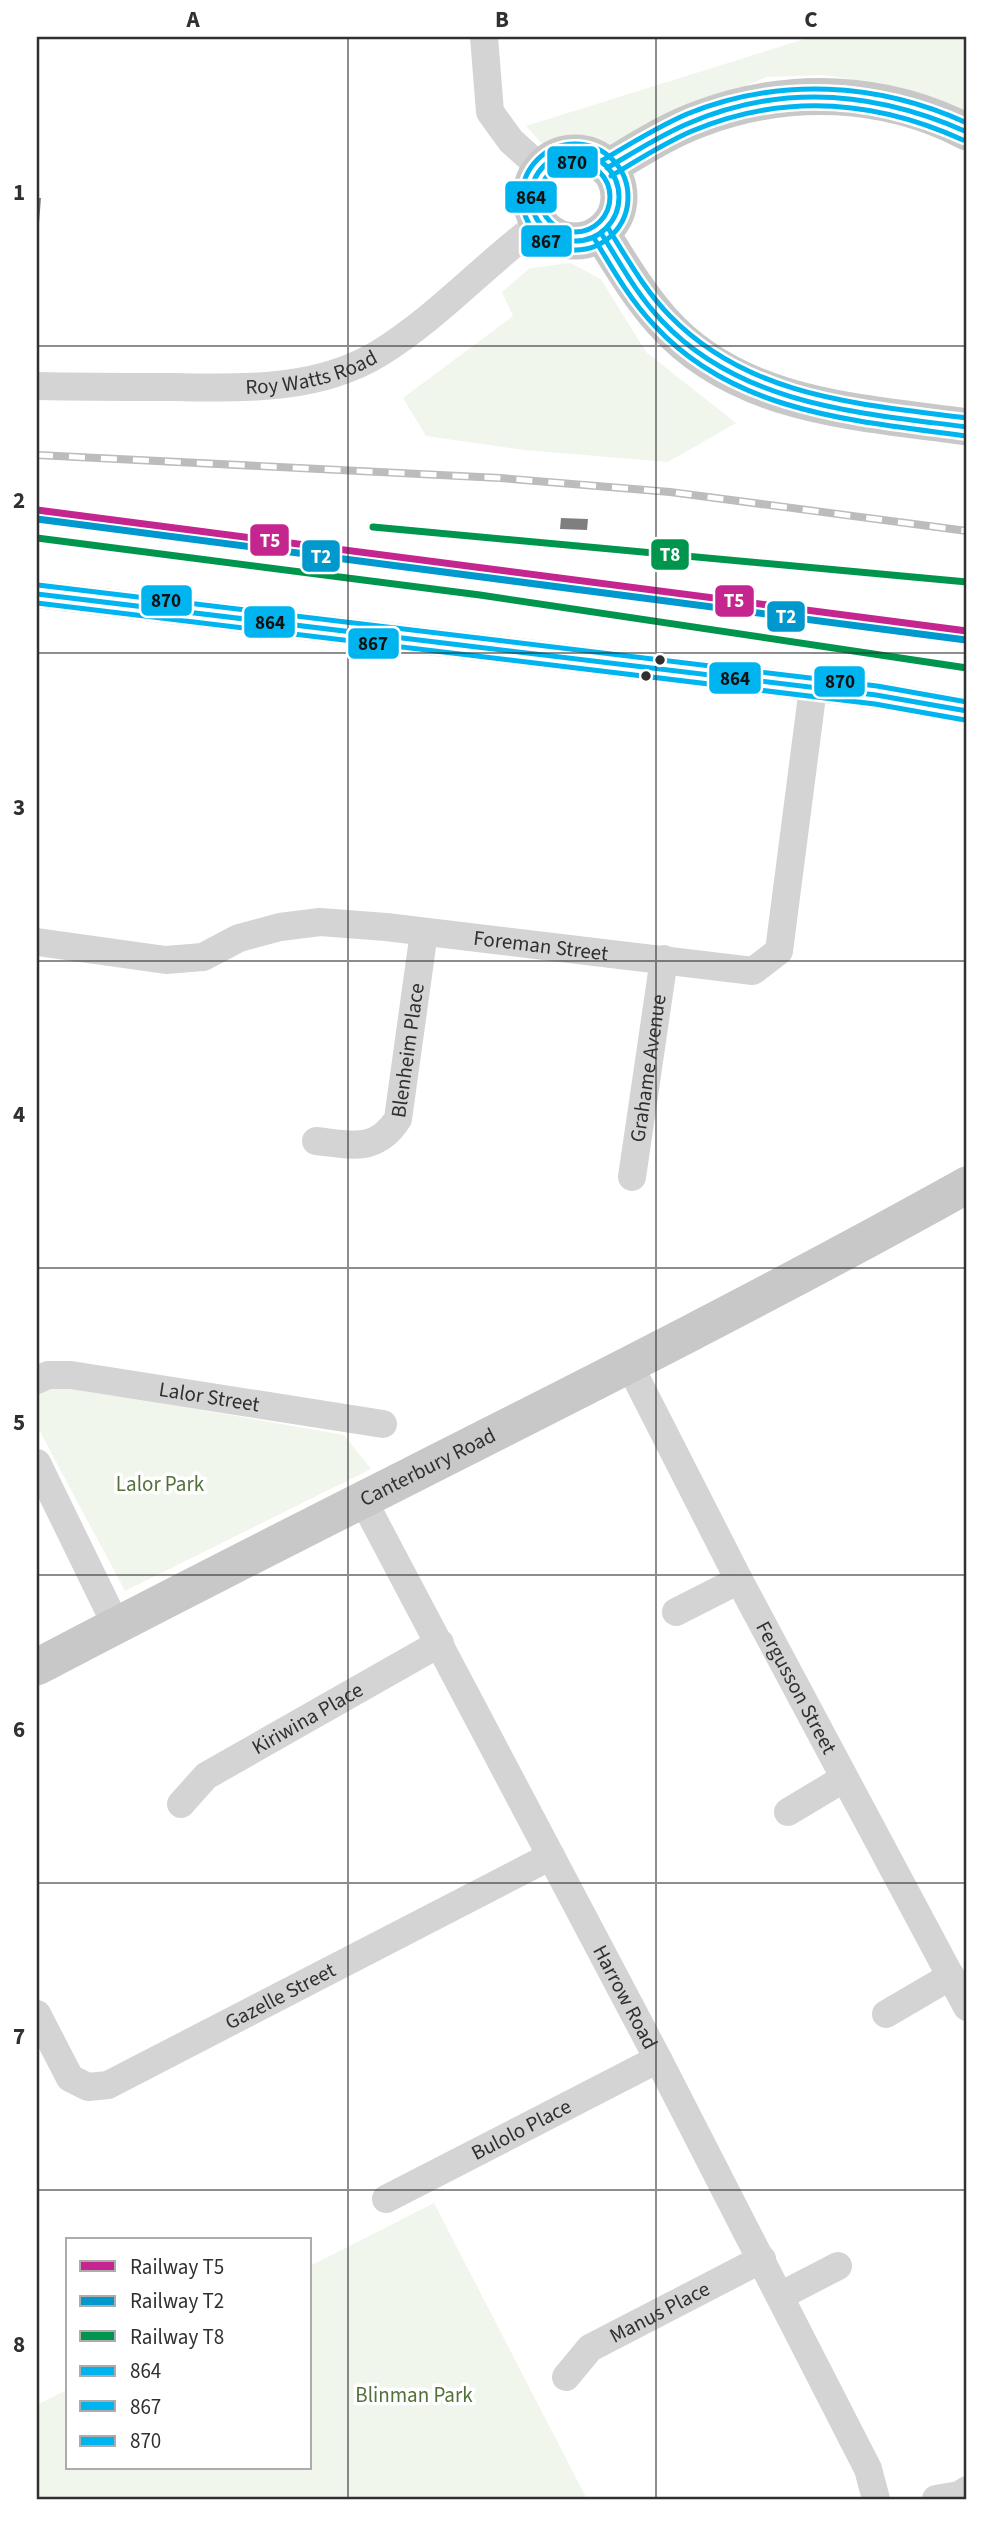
<svg xmlns="http://www.w3.org/2000/svg" width="1004" height="2536" font-family="'Source Sans 3',sans-serif">
  <style>
    .green { fill: #f1f6ec }
    .building { fill: #7f7f7f }
    .lines { fill: none; stroke-linecap: round; stroke-linejoin: round }
    .minor { stroke: #d4d4d4; stroke-width: 28 }
    .major { stroke: #c8c8c8; stroke-width: 37 }
    .rail-casing { stroke: #bcbcbc; stroke-width: 8 }
    .rail { stroke: #fff; stroke-width: 5; stroke-dasharray: 16; stroke-linecap: butt }
    .bus-1-casing { stroke: #fff; stroke-width: 10 }
    .bus-2-casing { stroke: #fff; stroke-width: 10 }
    .bus-3-casing { stroke: #fff; stroke-width: 10 }
    .bus-1 { stroke: #00b5ef; stroke-width: 5 }
    .bus-2 { stroke: #00b5ef; stroke-width: 5 }
    .bus-3 { stroke: #00b5ef; stroke-width: 5 }
    .rail-1-casing { stroke: #fff; stroke-width: 12 }
    .rail-2-casing { stroke: #fff; stroke-width: 12 }
    .rail-3-casing { stroke: #fff; stroke-width: 12 }
    .rail-1 { stroke: #c4258f; stroke-width: 7 }
    .rail-2 { stroke: #0098cd; stroke-width: 7 }
    .rail-3 { stroke: #00954c; stroke-width: 7 }
    .grid { fill: none; stroke: #303030; stroke-width: 2; stroke-opacity: 0.55 }
    .bus-dot { fill: #303030; stroke: #fff; stroke-width: 2.5 }
    .labels { text-anchor: middle; dominant-baseline: central; stroke-width: 7; stroke-linejoin: round; paint-order: stroke }
    .street-label { font-size: 21px; fill: #303030; stroke: #fff }
    .park-label { font-size: 21px; fill: #51703a; stroke: #fff }
    .line-badge { stroke: #fff; stroke-width: 2.5 }
    .badge-label { font-size: 19px; text-anchor: middle; font-weight: bold; fill: #fff }
    .pale-badge-label { font-size: 19px; text-anchor: middle; font-weight: bold; fill: #111 }
    .neatline { fill: none; stroke: #303030; stroke-width: 2.5 }
    .grid-label { font-size: 23px; text-anchor: middle; font-weight: bold; fill: #303030 }
  </style>
  <rect width="100%" height="100%" fill="#fff"/>
  <path class="green" d="M811,37H967V112L926,95L880,83L823,75L767,77L700,105L642,135L606,147L578,144L545,147L526,126Z
    M570,263L601,279L646,352L736,423L668,462L524,450L426,436L403,398L513,316L502,292L530,268Z
    M55,1387H71L344,1435L371,1469L125,1591L37,1426V1395Z
    M434,2203L587,2499H37V2405L68,2389V2468H310V2266Z"/>
  <path class="building" d="M37,198H41L39,223H37Z
    M561,518L588,519L587,530L560,529Z"/>
  <g class="lines">
    <g class="minor">
      <path d="M484,37L490,112L511,141L541,168"/>
      <path id="s1" d="M37,386C83,387 129,387 175,387C244,388 316,391 378,354C437,318 484,265 539,224"/>
      <path d="M37,594L876,695L967,711"/>
      <path id="s2" d="M37,942L166,960L203,957L239,938L280,927L320,922L386,927L753,971L779,951L813,688"/>
      <path id="s3" d="M316,1141C351,1145 376,1153 398,1119L424,932"/>
      <path id="s4" d="M632,1177L664,959"/>
      <path id="s5" d="M630,1366L739,1580L967,2007"/>
      <path id="s6" d="M37,1380L48,1375H71L383,1424"/>
      <path d="M37,1463L116,1625"/>
      <path id="s7" d="M363,1500L658,2059L868,2469L876,2499"/>
      <path d="M676,1612L739,1580"/>
      <path id="s8" d="M181,1804L206,1776L440,1643"/>
      <path d="M788,1812L843,1779"/>
      <path id="s9" d="M37,2014L70,2078L88,2087L108,2085L551,1856"/>
      <path d="M886,2014L951,1976"/>
      <path id="s10" d="M386,2199L658,2059"/>
      <path d="M780,2296L838,2266"/>
      <path id="s11" d="M566,2377L590,2348L762,2259"/>
      <path d="M936,2499L959,2495L967,2490"/>
    </g>
    <g class="major">
      <circle cx="575" cy="197" r="44"/>
      <path d="M607,168C638,150 668,130 702,118C789,86 884,89 967,132"/>
      <path d="M601,233C620,263 638,294 662,321C739,408 860,412 967,427"/>
      <path id="s12" d="M37,1667C346,1504 662,1355 967,1185"/>
    </g>
    <g class="rail-casing">
      <path id="rail" d="M37,455L500,478L670,492L967,531"/>
    </g>
    <use href="#rail" class="rail"/>
    <g class="bus-1-casing">
      <path id="bus-1" d="M531 197a44 44 0 1 1 88 0a44 44 0 1 1-88 0Z
        M607,168C633,153 659,136 687,124C781,83 875,91 967,132
        M601,233C620,263 637,295 662,321C741,405 859,413 967,427
        M37,594L876,695L967,711"/>
    </g>
    <g class="bus-2-casing">
      <path id="bus-2" d="M522 197a53 53 0 1 1 106 0a53 53 0 1 1-106 0Z
        M611,176C638,160 664,143 692,131C783,93 875,100 963,140
        M594,238C612,268 630,300 655,326C735,413 856,421 966,436
        M37,603L875,704L965,720"/>
    </g>
    <g class="bus-3-casing">
      <path id="bus-3" d="M603,160C630,144 657,127 687,114C779,77 877,82 967,123
        M540 197a35 35 0 1 1 70 0a35 35 0 1 1-70 0Z
        M608,228C627,258 645,291 670,316C750,398 860,404 967,418
        M38,585L877,686L967,702"/>
    </g>
    <use href="#bus-1" class="bus-1"/>
    <use href="#bus-2" class="bus-2"/>
    <use href="#bus-3" class="bus-3"/>
    <g class="rail-1-casing">
      <path id="rail-1" d="M37,510L967,631"/>
    </g>
    <g class="rail-2-casing">
      <path id="rail-2" d="M37,519L966,640"/>
    </g>
    <g class="rail-3-casing">
      <path id="rail-3" d="M373,527L967,582
        M37,538L480,595L967,668"/>
    </g>
    <use href="#rail-1" class="rail-1"/>
    <use href="#rail-2" class="rail-2"/>
    <use href="#rail-3" class="rail-3"/>
  </g>
  <path class="grid" d="M348,37V2499M656,37V2499M37,346H967M37,653H967M37,961H967M37,1268H967M37,1575H967M37,1883H967M37,2190H967"/>
  <g class="bus-dot">
    <circle cx="660" cy="660" r="6"/>
    <circle cx="646" cy="676" r="6"/>
  </g>
  <g class="labels">
    <g class="street-label">
      <text stroke="none"><textPath href="#s1" startOffset="276">Roy Watts Road</textPath></text>
      <text stroke="none"><textPath href="#s2" startOffset="513">Foreman Street</textPath></text>
      <text stroke="none"><textPath href="#s3" startOffset="161">Blenheim Place</textPath></text>
      <text stroke="none"><textPath href="#s4" startOffset="110">Grahame Avenue</textPath></text>
      <text stroke="none"><textPath href="#s6" startOffset="175">Lalor Street</textPath></text>
      <text stroke="none"><textPath href="#s12" startOffset="439">Canterbury Road</textPath></text>
      <text stroke="none"><textPath href="#s5" startOffset="362">Fergusson Street</textPath></text>
      <text stroke="none"><textPath href="#s8" startOffset="154">Kiriwina Place</textPath></text>
      <text stroke="none"><textPath href="#s9" startOffset="306">Gazelle Street</textPath></text>
      <text stroke="none"><textPath href="#s7" startOffset="562">Harrow Road</textPath></text>
      <text stroke="none"><textPath href="#s10" startOffset="152">Bulolo Place</textPath></text>
      <text stroke="none"><textPath href="#s11" startOffset="116">Manus Place</textPath></text>
    </g>
    <g class="park-label">
      <text x="160" y="1484">Lalor Park</text>
      <text x="414" y="2395">Blinman Park</text>
    </g>
  </g>
  <g class="line-badge">
    <rect x="546" y="145" width="53" height="34" rx="7" fill="#00b5ef"/>
    <rect x="504" y="180" width="54" height="34" rx="7" fill="#00b5ef"/>
    <rect x="520" y="224" width="53" height="34" rx="7" fill="#00b5ef"/>
    <rect x="249" y="523" width="41" height="34" rx="7" fill="#c4258f"/>
    <rect x="650" y="538" width="40" height="33" rx="7" fill="#00954c"/>
    <rect x="301" y="539" width="40" height="34" rx="7" fill="#0098cd"/>
    <rect x="140" y="584" width="53" height="33" rx="7" fill="#00b5ef"/>
    <rect x="714" y="584" width="41" height="34" rx="7" fill="#c4258f"/>
    <rect x="766" y="600" width="40" height="33" rx="7" fill="#0098cd"/>
    <rect x="243" y="605" width="53" height="34" rx="7" fill="#00b5ef"/>
    <rect x="347" y="627" width="53" height="33" rx="7" fill="#00b5ef"/>
    <rect x="708" y="661" width="54" height="34" rx="7" fill="#00b5ef"/>
    <rect x="813" y="665" width="53" height="33" rx="7" fill="#00b5ef"/>
  </g>
  <g class="badge-label">
    <text x="270" y="547">T5</text>
    <text x="670" y="561">T8</text>
    <text x="321" y="563">T2</text>
    <text x="734" y="607">T5</text>
    <text x="786" y="623">T2</text>
  </g>
  <g class="pale-badge-label">
    <text x="572" y="169">870</text>
    <text x="531" y="204">864</text>
    <text x="546" y="248">867</text>
    <text x="166" y="607">870</text>
    <text x="270" y="629">864</text>
    <text x="373" y="650">867</text>
    <text x="735" y="685">864</text>
    <text x="840" y="688">870</text>
  </g>
  <rect width="1004" height="2536" fill="none" stroke="#ffffff" stroke-width="77"/>
  <rect x="66" y="2238" width="245" height="231" fill="#ffffff" stroke="#acacac" stroke-width="2"/>
  <rect x="80" y="2261" width="35" height="10" fill="#c4258f" stroke="#acacac" stroke-width="2"/>
  <text x="130" y="2274" font-size="21" fill="#303030">Railway T5</text>
  <rect x="80" y="2296" width="35" height="10" fill="#0098cd" stroke="#acacac" stroke-width="2"/>
  <text x="130" y="2308" font-size="21" fill="#303030">Railway T2</text>
  <rect x="80" y="2331" width="35" height="10" fill="#00954c" stroke="#acacac" stroke-width="2"/>
  <text x="130" y="2344" font-size="21" fill="#303030">Railway T8</text>
  <rect x="80" y="2366" width="35" height="10" fill="#00b5ef" stroke="#acacac" stroke-width="2"/>
  <text x="130" y="2378" font-size="21" fill="#303030">864</text>
  <rect x="80" y="2401" width="35" height="10" fill="#00b5ef" stroke="#acacac" stroke-width="2"/>
  <text x="130" y="2414" font-size="21" fill="#303030">867</text>
  <rect x="80" y="2436" width="35" height="10" fill="#00b5ef" stroke="#acacac" stroke-width="2"/>
  <text x="130" y="2448" font-size="21" fill="#303030">870</text>
  <rect x="38" y="38" width="927" height="2460" class="neatline"/>
  <g class="grid-label">
    <text x="193" y="27">A</text>
    <text x="502" y="27">B</text>
    <text x="811" y="27">C</text>
    <text x="19" y="200">1</text>
    <text x="19" y="508">2</text>
    <text x="19" y="815">3</text>
    <text x="19" y="1122">4</text>
    <text x="19" y="1430">5</text>
    <text x="19" y="1737">6</text>
    <text x="19" y="2044">7</text>
    <text x="19" y="2352">8</text>
  </g>
</svg>
